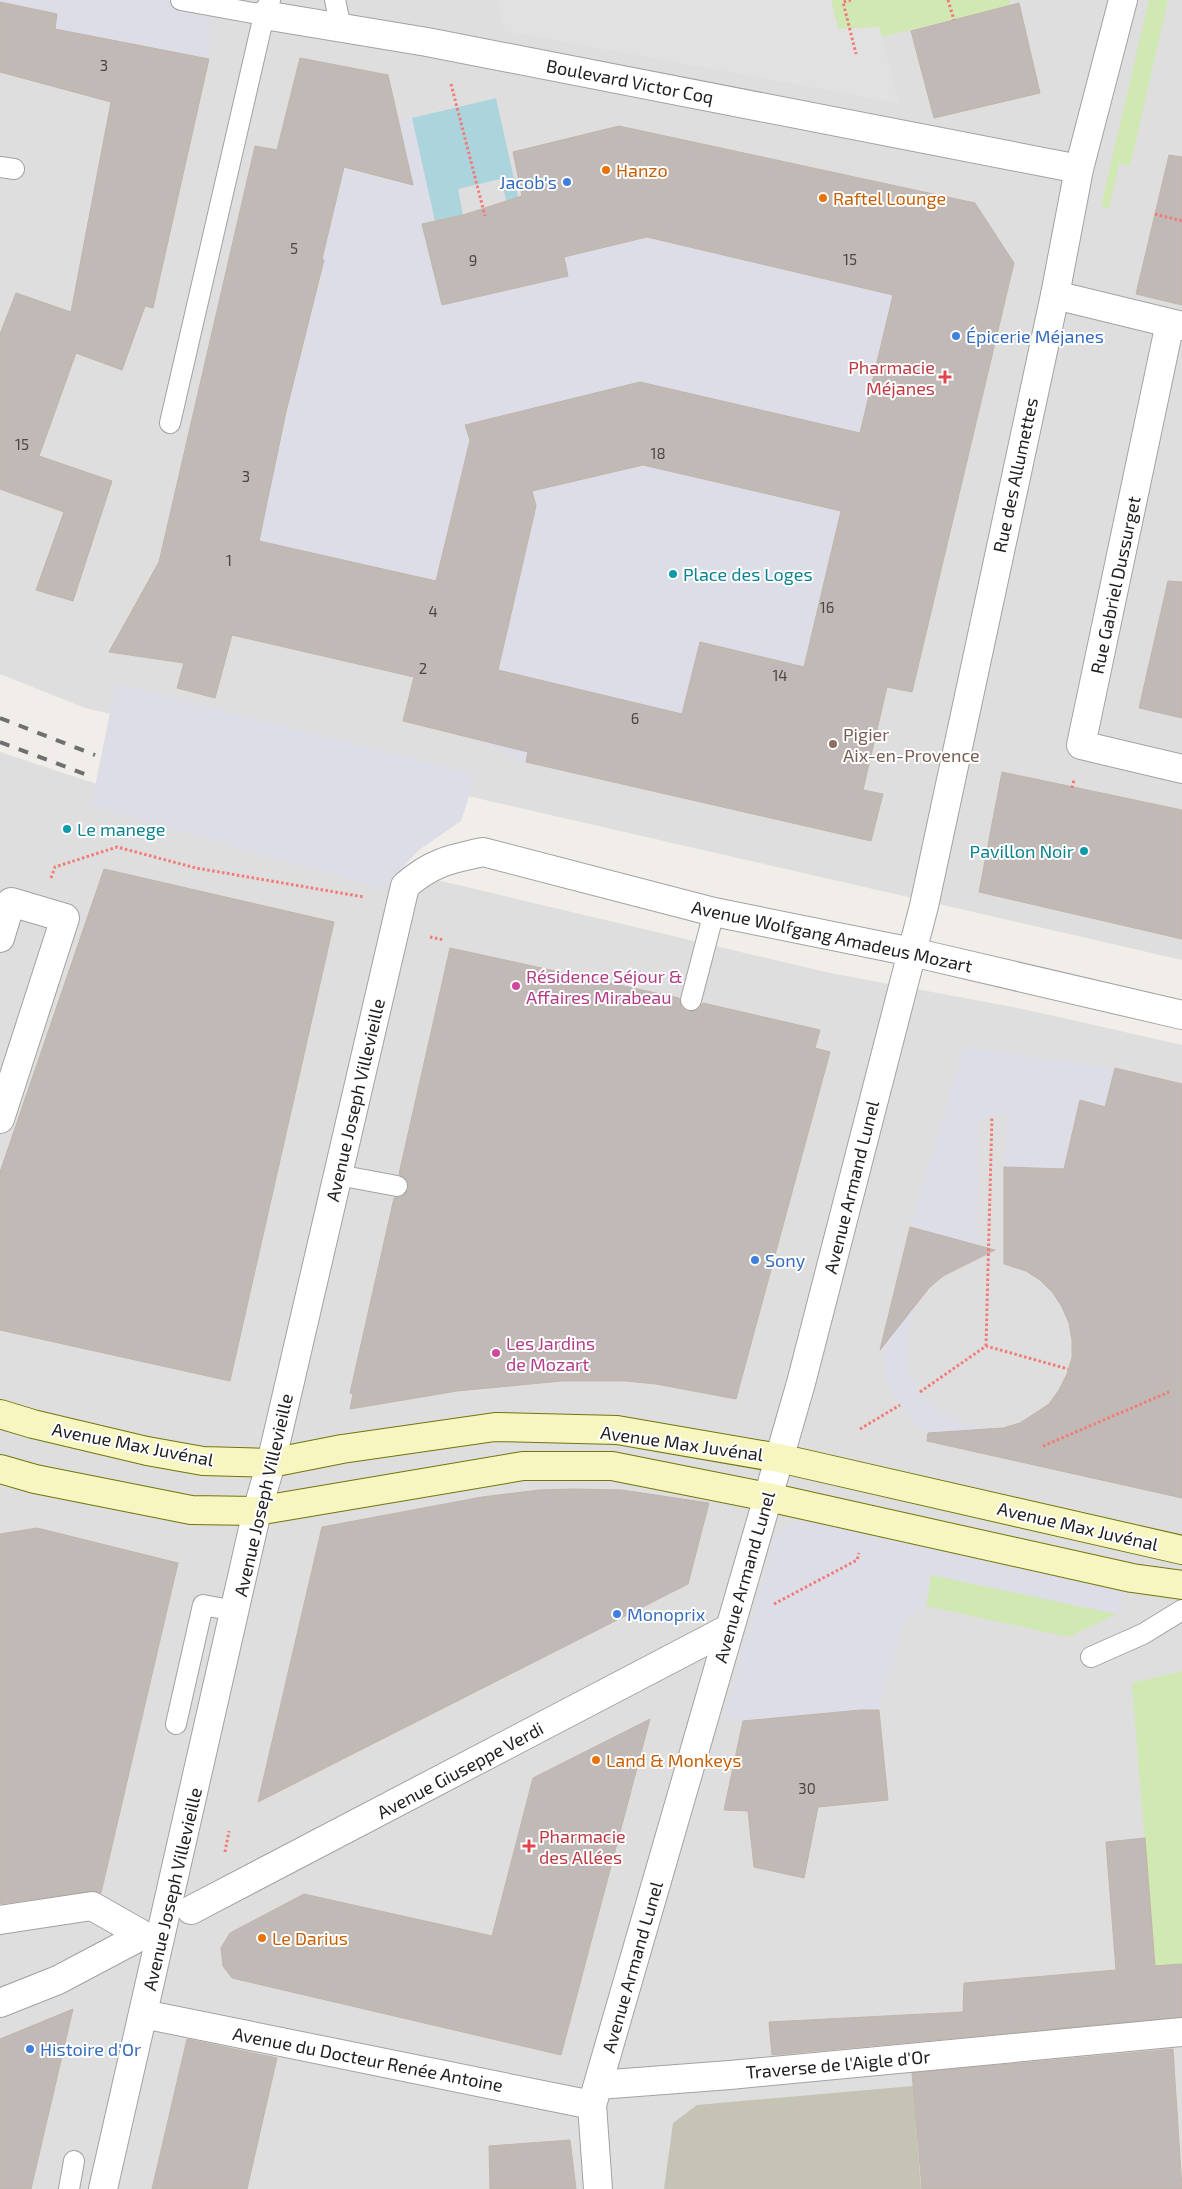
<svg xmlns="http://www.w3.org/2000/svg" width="1182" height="2189" font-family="'Exo 2',sans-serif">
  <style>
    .residential { fill: #dfdede }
    .construction { fill: #c5c4b4 }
    .grass { fill: #d0e8b1 }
    .parking { fill: #e1e1e1 }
    .plaza { fill: #dcdde7; fill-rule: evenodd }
    .water { fill: #abd4dc }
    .building { fill: #c1b9b5; stroke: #c2b4ab; fill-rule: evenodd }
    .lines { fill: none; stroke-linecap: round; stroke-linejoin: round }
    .service-casing { stroke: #a2a2a2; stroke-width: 22 }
    .pedestrian-casing { stroke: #a2a2a2; stroke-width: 30 }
    .minor-casing { stroke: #a2a2a2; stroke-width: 30 }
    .secondary-casing { stroke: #72750b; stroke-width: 30 }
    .path { stroke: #f37a77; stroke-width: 3; stroke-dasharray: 2.5 2.5; stroke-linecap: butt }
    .service { stroke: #fff; stroke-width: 20 }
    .pedestrian { stroke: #fff; stroke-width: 28 }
    .minor { stroke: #fff; stroke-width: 28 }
    .secondary { stroke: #f7f6c0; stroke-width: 28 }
    .rail { stroke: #6f6f6f; stroke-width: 4; stroke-dasharray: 10 10; stroke-linecap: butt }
    .food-dot { fill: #e8710a; stroke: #fff; stroke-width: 2 }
    .shop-dot { fill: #3f7fe0; stroke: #fff; stroke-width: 2 }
    .health-dot { fill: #e0444e; stroke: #fff; stroke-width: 2 }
    .culture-dot { fill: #0f9aa8; stroke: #fff; stroke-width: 2 }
    .education-dot { fill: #8d6e63; stroke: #fff; stroke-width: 2 }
    .hotel-dot { fill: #d1479c; stroke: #fff; stroke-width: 2 }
    .labels { text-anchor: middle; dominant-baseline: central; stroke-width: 4; stroke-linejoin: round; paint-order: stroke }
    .number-label { font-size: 15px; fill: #494746 }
    .street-label { font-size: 18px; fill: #212121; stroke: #fff }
    .food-label { font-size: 18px; fill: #c56008; stroke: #fff; text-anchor: start }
    .shop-label { font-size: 18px; fill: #366cbe; stroke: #fff; text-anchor: start }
    .health-label { font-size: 18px; fill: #be3a42; stroke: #fff; text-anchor: end }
    .culture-label { font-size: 18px; fill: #0d838f; stroke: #fff; text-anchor: start }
    .education-label { font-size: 18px; fill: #785e54; stroke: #fff; text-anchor: start }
    .hotel-label { font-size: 18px; fill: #b23c85; stroke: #fff; text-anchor: start }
  </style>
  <rect width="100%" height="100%" fill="#f1ede8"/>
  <path class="residential" d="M0,0H1182V960L85,708L0,674Z
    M0,752L263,839L830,973L1023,1009L1182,1045V2189H0Z"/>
  <path class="construction" d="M913,2086L921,2189H664L673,2123L697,2105Z"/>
  <path class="grass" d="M831,0H1009L1010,5L882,37L879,27L838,29Z
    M1149,0H1168L1130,166L1119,163L1109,209L1101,206Z
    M931,1575L1117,1614L1069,1637L926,1606Z
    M1182,1671V1964L1155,1966L1132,1683Z"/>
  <path class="parking" d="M503,0H831L838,29L879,27L898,103L505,31L497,1Z"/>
  <path class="plaza" d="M0,0H212L209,59L55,29L57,14L0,2Z
    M412,118L435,221L423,225L442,305L568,276L564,257L647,237L893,294L804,667L700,642L682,714L543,681L526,762L482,741L536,506L532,491L643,465L785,498L787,486L465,425L470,440L431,604L418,577L281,546L253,554L344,167L398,121Z
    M116,683L228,713L476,775L461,821L419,850L383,889L91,806Z
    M964,1047L1115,1068L1109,1094L1182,1447V1498L948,1445L916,1425L894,1396L886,1378L882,1343L910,1227ZM1007,1113L1004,1167V1264L1026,1271L1040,1280L1053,1293L1062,1307L1069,1323L1072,1340V1358L1067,1374L1059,1390L1049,1404L1020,1423L1003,1428L986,1429L953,1420L925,1399L915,1385L909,1369L907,1351V1334L911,1317L919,1301L929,1288L943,1276L958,1268L978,1263L977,1120Z
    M806,1518L1124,1588L1121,1605L1117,1614L931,1575L926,1606L906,1617L879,1709L743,1722L724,1717L773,1545L776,1537L790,1523Z"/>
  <path class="water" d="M496,98L519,201L507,204L501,179L458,189L463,215L435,221L412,118Z"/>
  <path class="building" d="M0,2L57,14L55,29L209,59L153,308L145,306L122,370L76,353L39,456L112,481L73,601L36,590L64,512L0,489V334L16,293L71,312L111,102L0,72Z
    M1019,3L1040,93L934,118L911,31Z
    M300,58L388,75L413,185L344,167L322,259L324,260L286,412L259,541L436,581L470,440L465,425L640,382L860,433L893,295L647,237L564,257L568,276L442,305L422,224L463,215L522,196L513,152L619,126L975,203L1014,263L912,692L887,687L863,790L883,794L871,841L526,762L528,752L403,721L414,677L232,635L215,698L177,688L184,663L109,652L159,562L255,146L277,150ZM643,465L841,511L804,667L700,642L682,714L498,670L536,506L532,491Z
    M1169,155L1182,157V305L1136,294Z
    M1168,581L1182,582V718L1139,708Z
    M1002,772L1182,810V939L979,892Z
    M104,869L334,922L230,1381L0,1330V1172Z
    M450,948L679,998L682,1008L688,1012L699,1009L703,1003L820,1030L815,1048L830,1052L736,1399L656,1384L626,1381H562L457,1391L350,1409L353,1394L350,1393L394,1198L401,1197L409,1189L408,1182L399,1174Z
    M1115,1068L1182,1084V1498L927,1441L928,1433L1003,1428L1020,1423L1049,1404L1059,1390L1067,1374L1072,1358V1340L1069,1323L1062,1307L1053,1293L1040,1280L1026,1271L1004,1264V1167L1064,1169L1080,1100L1105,1107Z
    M910,1227L995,1250L943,1276L929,1288L880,1350Z
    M574,1489L622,1490L709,1503L688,1584L258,1802L322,1527L482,1497L539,1490Z
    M37,1528L178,1563L101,1893L90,1891L0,1904V1534Z
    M861,1710H879L888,1800L818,1807L804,1878L754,1867L748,1811L724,1810L743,1721Z
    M650,1719L561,2055L232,1978L223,1966L221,1948L230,1933L304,1894L492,1936L533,1778Z
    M1145,1838L1155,1966L1182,1964V2017L772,2055L769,2022L963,2012L964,1983L1116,1970L1106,1842Z
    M73,2009L31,2189H0V2039Z
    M187,2039L277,2058L247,2189H152Z
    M1173,2049L1182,2189H922L912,2073Z
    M570,2140L576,2189H490L489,2146Z"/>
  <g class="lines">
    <g class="service-casing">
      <path id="service" d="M181,0L264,15
        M335,0L341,28
        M0,167L14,169
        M170,423L264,15L270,0
        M691,1000L714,912
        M338,1175L397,1186
        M1091,1657L1143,1634L1182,1610
        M176,1724L203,1605L235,1611
        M69,2189L74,2161"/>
    </g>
    <g class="pedestrian-casing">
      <path id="pedestrian" d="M1055,295L1182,326
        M1170,323L1081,745L1182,769
        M912,952L1182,1015
        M191,1910L728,1629
        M0,1920L92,1906L143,1935
        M0,2003L58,1980L143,1935"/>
    </g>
    <g class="minor-casing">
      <path id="minor" d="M264,15L427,42L1079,169
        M0,938L11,902L65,918L0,1119
        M143,2014L592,2105
        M598,2085L730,2075L1182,2032
        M103,2189L257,1511L271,1463L405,886C431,863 450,859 483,852L714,912L912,952
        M598,2189L592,2105L801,1383L912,952L924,906L1055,295L1079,169L1123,0"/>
    </g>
    <g class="secondary-casing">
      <path id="secondary" d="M0,1414L33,1424L147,1451L203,1461L271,1463L342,1449L495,1427L617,1430L779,1458L1182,1550
        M0,1469L35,1479L191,1510L257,1511L523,1466H612L768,1497L1132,1578L1182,1585"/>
    </g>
    <path class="path" d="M851,0L843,2L856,54
      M948,0L954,20
      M451,84L485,216
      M1155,214L1182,221
      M1072,788L1074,780
      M51,878L55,867L117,847L196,868L364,897
      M430,937L444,940
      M986,1346L992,1116
      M920,1392L986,1346L1068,1369
      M860,1429L900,1405
      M1043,1446L1169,1392
      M774,1604L857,1560L859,1553
      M225,1852L229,1831"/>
    <use href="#service" class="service"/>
    <use href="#pedestrian" class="pedestrian"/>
    <use href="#minor" class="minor"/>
    <use href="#secondary" class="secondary"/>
    <path class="rail" d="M0,718L95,755
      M0,742L90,776"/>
  </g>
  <g class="food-dot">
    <circle cx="606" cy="170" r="5"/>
    <circle cx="823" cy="198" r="5"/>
    <circle cx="596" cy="1760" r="5"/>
    <circle cx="262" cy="1938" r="5"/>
  </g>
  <g class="shop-dot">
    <circle cx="567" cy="182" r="5"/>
    <circle cx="956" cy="336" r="5"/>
    <circle cx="755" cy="1260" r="5"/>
    <circle cx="617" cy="1614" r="5"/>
    <circle cx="30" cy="2049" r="5"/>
  </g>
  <g class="health-dot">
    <path d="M942.5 369.5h5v5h5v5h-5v5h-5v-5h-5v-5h5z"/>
    <path d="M526.5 1838.5h5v5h5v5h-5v5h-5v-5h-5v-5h5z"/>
  </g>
  <g class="culture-dot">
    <circle cx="673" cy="574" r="5"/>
    <circle cx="67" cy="829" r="5"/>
    <circle cx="1084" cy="851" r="5"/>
  </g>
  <circle class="education-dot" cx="833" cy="744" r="5"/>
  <g class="hotel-dot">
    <circle cx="516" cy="986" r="5"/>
    <circle cx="496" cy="1353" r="5"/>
  </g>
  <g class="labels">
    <g class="number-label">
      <text x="104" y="65">3</text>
      <text x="294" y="248">5</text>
      <text x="850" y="259">15</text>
      <text x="473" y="260">9</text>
      <text x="22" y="444">15</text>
      <text x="658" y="453">18</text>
      <text x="246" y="476">3</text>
      <text x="229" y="560">1</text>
      <text x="827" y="607">16</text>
      <text x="433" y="611">4</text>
      <text x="423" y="668">2</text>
      <text x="780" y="675">14</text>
      <text x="635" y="718">6</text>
      <text x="807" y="1788">30</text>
    </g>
    <g class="street-label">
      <text transform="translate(630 81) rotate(11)">Boulevard Victor Coq</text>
      <text transform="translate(1015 475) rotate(-78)">Rue des Allumettes</text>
      <text transform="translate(1115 585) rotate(-78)">Rue Gabriel Dussurget</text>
      <text transform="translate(832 936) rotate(12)">Avenue Wolfgang Amadeus Mozart</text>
      <text transform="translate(355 1100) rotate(-77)">Avenue Joseph Villevieille</text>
      <text transform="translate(851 1187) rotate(-76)">Avenue Armand Lunel</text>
      <text transform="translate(682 1443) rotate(8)">Avenue Max Juvénal</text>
      <text transform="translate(133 1444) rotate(11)">Avenue Max Juvénal</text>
      <text transform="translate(263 1495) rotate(-77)">Avenue Joseph Villevieille</text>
      <text transform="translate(1078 1526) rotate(13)">Avenue Max Juvénal</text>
      <text transform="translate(744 1577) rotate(-74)">Avenue Armand Lunel</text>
      <text transform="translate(460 1770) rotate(-28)">Avenue Giuseppe Verdi</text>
      <text transform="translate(172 1889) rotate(-77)">Avenue Joseph Villevieille</text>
      <text transform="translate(632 1967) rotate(-74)">Avenue Armand Lunel</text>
      <text transform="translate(368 2059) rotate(11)">Avenue du Docteur Renée Antoine</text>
      <text transform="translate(838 2064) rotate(-5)">Traverse de l'Aigle d'Or</text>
    </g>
    <g class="food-label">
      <text x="616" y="170">Hanzo</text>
      <text x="833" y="198">Raftel Lounge</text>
      <text x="606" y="1760">Land &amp; Monkeys</text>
      <text x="272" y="1938">Le Darius</text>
    </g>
    <g class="shop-label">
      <text x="557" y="182" text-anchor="end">Jacob's</text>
      <text x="966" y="336">Épicerie Méjanes</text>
      <text x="765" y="1260">Sony</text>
      <text x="627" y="1614">Monoprix</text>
      <text x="40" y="2049">Histoire d'Or</text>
    </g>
    <g class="health-label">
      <text x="935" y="367">Pharmacie<tspan x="935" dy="21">Méjanes</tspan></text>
      <text x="539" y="1836" text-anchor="start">Pharmacie<tspan x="539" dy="21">des Allées</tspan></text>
    </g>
    <g class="culture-label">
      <text x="683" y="574">Place des Loges</text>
      <text x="77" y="829">Le manege</text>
      <text x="1074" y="851" text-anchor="end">Pavillon Noir</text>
    </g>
    <g class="education-label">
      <text x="843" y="734">Pigier<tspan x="843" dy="21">Aix-en-Provence</tspan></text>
    </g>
    <g class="hotel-label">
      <text x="526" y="976">Résidence Séjour &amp;<tspan x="526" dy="21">Affaires Mirabeau</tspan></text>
      <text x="506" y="1343">Les Jardins<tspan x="506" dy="21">de Mozart</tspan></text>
    </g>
  </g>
</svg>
